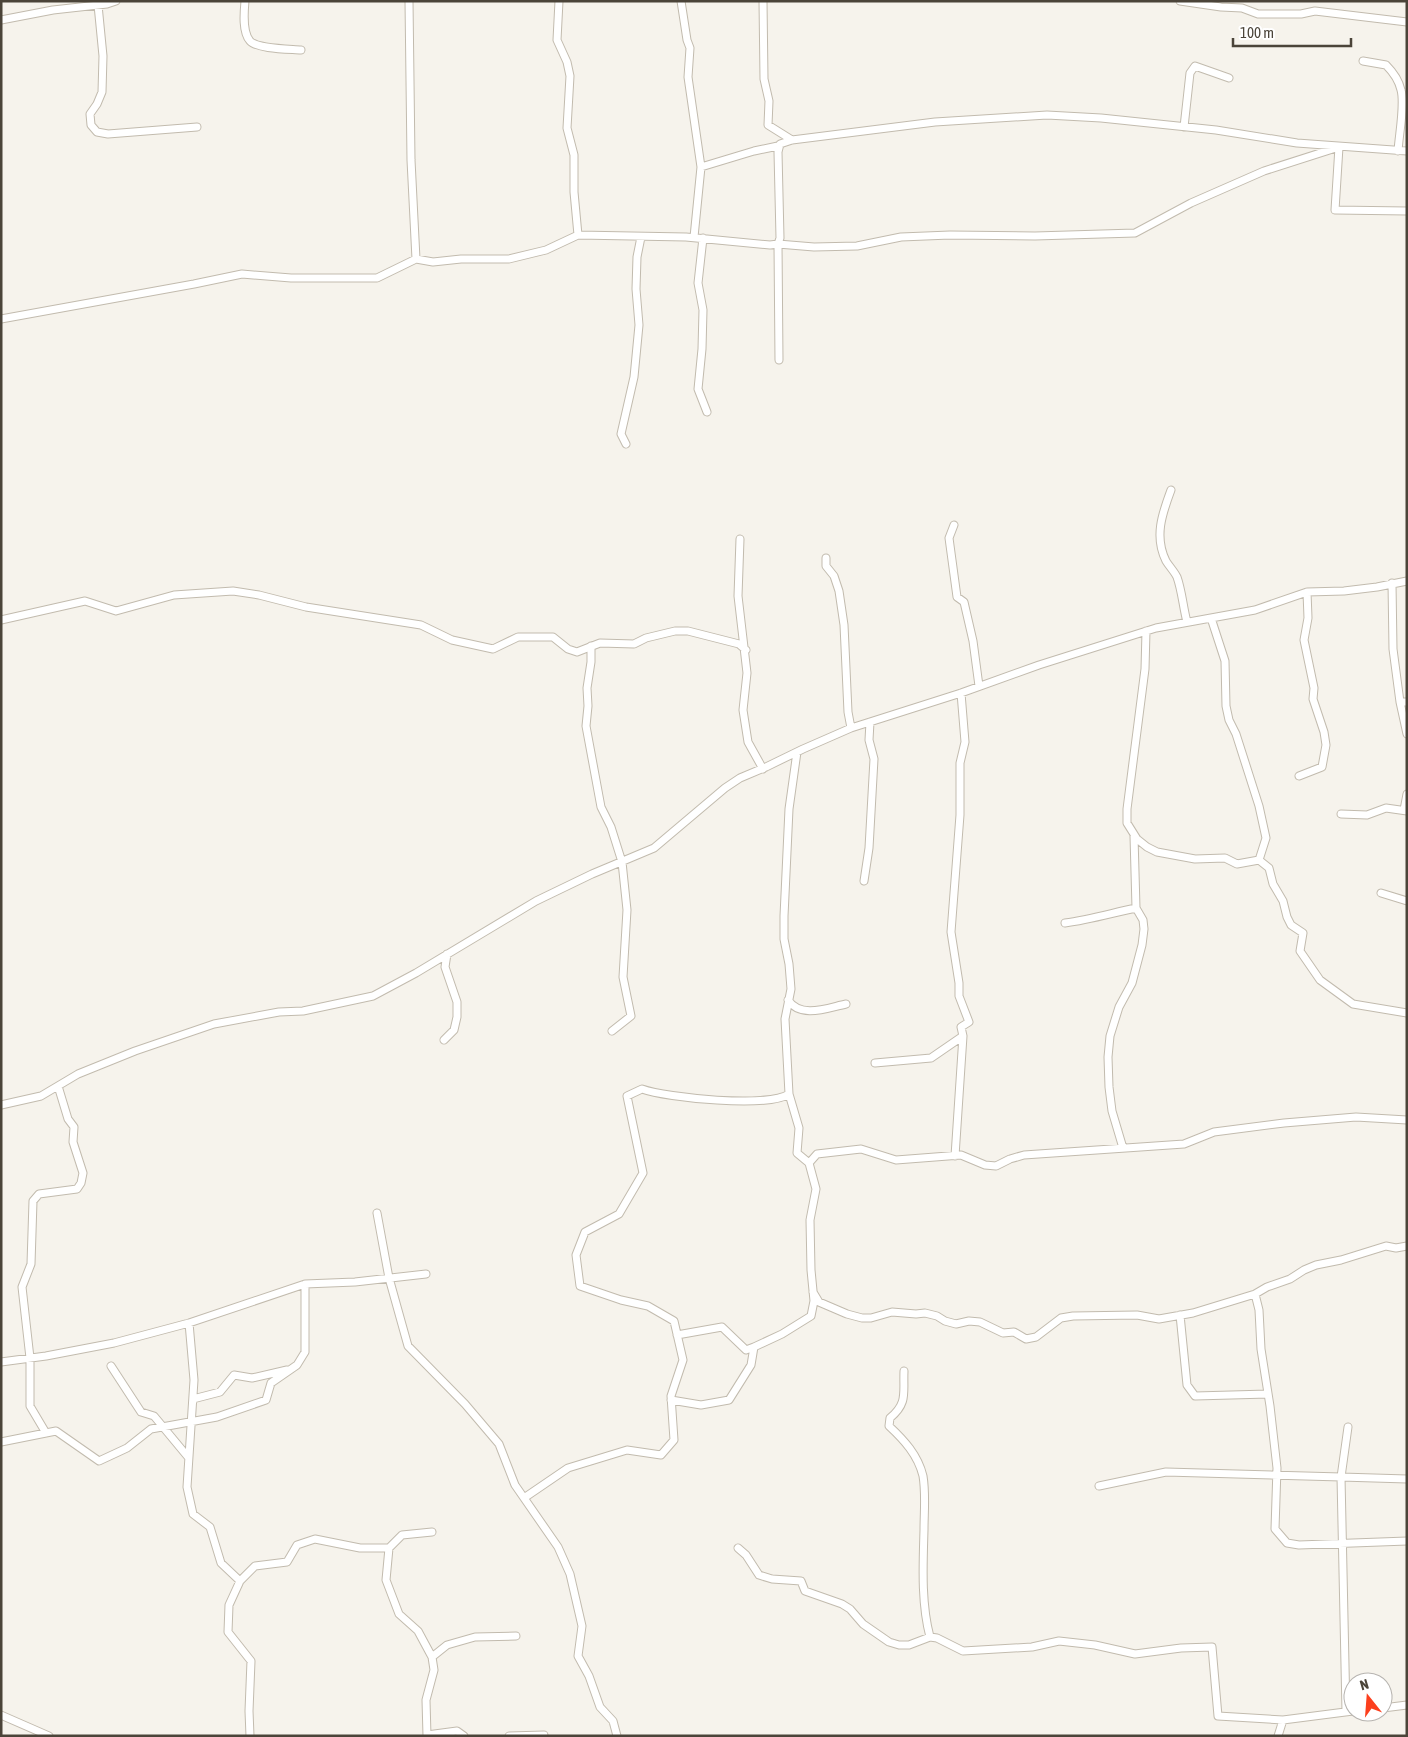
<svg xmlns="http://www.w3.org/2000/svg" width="1408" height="1737" font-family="'Asap Condensed',sans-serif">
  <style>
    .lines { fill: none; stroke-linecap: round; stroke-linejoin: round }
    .street-casing { stroke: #c2bbae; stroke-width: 9 }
    .street { stroke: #fff; stroke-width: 7 }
  </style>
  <rect width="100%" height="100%" fill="#f6f3ec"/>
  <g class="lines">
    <g class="street-casing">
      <path id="street" d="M245,1C244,12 242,32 250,41C257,49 289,49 301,50
        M409,1L411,160L416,259
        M559,1L557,40L567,62L570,76L567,128L574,155V192L578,235
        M681,1L687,40L690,48L688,77L701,167L694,237
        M763,1L764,79L769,101L768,125L792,140
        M1180,1L1221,7L1242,8L1258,14H1301L1315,11L1407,22
        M98,5L103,56L102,92L97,104L90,114L91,125L97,132L108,134L197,127
        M1,20L53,10L107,4L116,1
        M1363,61L1386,65C1392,71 1399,81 1401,90C1405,104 1399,135 1398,151
        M1184,127L1190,73L1195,66L1229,78
        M701,167L754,151L778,146
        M703,238L698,283L703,310L702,349L698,389L707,412
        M1,319L194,284L242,274L291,278H377L416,259L433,262L461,259H509L546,250L578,235L686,237L770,245L778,244L780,238L778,152L780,144L792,140L935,122L1047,115L1101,118L1216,130L1297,143L1407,151
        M779,360L778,244L814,247L857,246L901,237L950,235L1035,236L1135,233L1191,203L1264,171L1339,147L1335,210L1407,211
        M626,444L621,434L634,377L639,325L636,289L637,257L641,237
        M1171,490C1162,514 1154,537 1166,561C1169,566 1174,571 1177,577C1182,591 1183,607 1187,622
        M954,525L949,538L957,597L964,602L973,641L979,686
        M740,539L738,596L747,673L743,710L748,742L763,769
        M826,558V566L834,576L839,591L844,625L848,712L851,728
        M1392,583L1393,649L1400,702H1407
        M1,620L85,601L116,611L174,595L233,591L259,595L306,607L421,625L452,640L493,649L518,637H553L568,649L577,652L600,643L634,644L646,638L675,631H688L739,644L746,650
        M1146,631L1145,669L1127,809V823L1137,839L1147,847L1157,852L1195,859L1225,858L1237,864L1259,860L1266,838L1259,806L1236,734L1229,720L1226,706L1225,661L1211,618
        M591,646V662L587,688L588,706L586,726L601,807L611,827L622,862L627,910L623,977L631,1016L612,1031
        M1400,702L1407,734
        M1299,776L1322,767L1326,745L1324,732L1313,699L1314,688L1304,640L1308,618L1307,592
        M1404,810L1407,794
        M1341,814L1367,815L1386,808L1407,811
        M1259,860L1269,868L1273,884L1283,901L1287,917L1291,925L1303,933L1300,951L1320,980L1353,1004L1407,1013
        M864,881L869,848L874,759L869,740L870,722
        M1381,893L1407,901
        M1065,923C1089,920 1112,913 1136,908L1134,836
        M788,1000C801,1019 827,1008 846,1004
        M444,1040L454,1030L457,1017V1002L445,967L447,954
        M875,1063L931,1058L963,1036L961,1027L969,1022L959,996V983L951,932L960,815V763L965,742L961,693
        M1,1105L41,1096L78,1074L135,1051L214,1024L279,1012L303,1011L373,996L416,973L536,901L592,874L654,848L725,788L740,778L766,767L803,749L851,728L961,693L1039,665L1156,628L1255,610L1307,592L1344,591L1377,587L1407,581
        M1123,1148L1112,1111L1109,1087L1108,1057L1110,1036L1119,1007L1132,983L1142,945L1144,929L1143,920L1136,908
        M955,1156L963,1036
        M809,1163L817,1154L861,1149L896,1160L961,1155L985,1165L996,1166L1010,1159L1024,1155L1184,1144L1214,1132L1284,1123L1356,1117L1407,1120
        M377,1213L389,1278L408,1346L465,1404L499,1444L515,1485L558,1547L570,1574L582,1626L578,1656L589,1676L600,1707L613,1721L617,1736
        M813,1292L819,1302L847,1314L862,1318H871L892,1312L916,1314L925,1313L937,1316L945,1321L956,1324L969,1321L980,1322L1003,1333L1014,1332L1026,1339L1036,1337L1061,1318L1073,1316L1137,1315L1159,1319L1193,1313L1255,1294L1267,1287L1290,1279L1304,1270L1316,1265L1341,1260L1386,1246L1396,1248L1407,1246
        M1255,1294L1259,1310L1261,1349L1270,1406L1277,1468L1275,1529L1287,1543L1299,1545L1407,1541
        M1180,1315L1187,1385L1195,1396L1268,1394
        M189,1323L194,1380L187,1487L193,1514L210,1527L221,1563L240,1581L255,1566L287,1562L297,1545L315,1539L360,1548H389
        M677,1335L722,1327L746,1350L754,1347
        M1,1362L46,1356L114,1343L189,1323L305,1284L355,1282L426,1274
        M111,1366L141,1412L154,1416L188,1457
        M904,1371C903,1393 908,1403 890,1418L889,1426C904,1440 918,1455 923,1476C926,1494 924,1512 924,1530C923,1565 921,1603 930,1637
        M193,1399L220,1392L234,1375L252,1378L287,1370
        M671,1400L701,1405L729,1400L751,1365L754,1347L782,1334L811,1316L814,1301L811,1270L810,1220L816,1189L809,1163L797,1153L799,1128L789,1094
        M1348,1427L1341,1477L1407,1479
        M46,1433L30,1406V1358L22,1287L31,1264L33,1201L39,1194L77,1189L81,1183L83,1173L73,1142L74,1127L68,1119L58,1086
        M1,1442L56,1431L99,1461L127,1448L151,1429L217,1417L266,1400L271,1383L297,1365L305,1352V1284
        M1099,1486L1166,1472L1341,1477L1346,1712
        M524,1498L568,1468L627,1450L661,1455L674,1440L671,1396L683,1360L674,1321L648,1306L621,1300L580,1286L576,1255L585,1232L619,1214L643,1173L627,1096L642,1089C667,1098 768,1108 789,1094L785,1019L791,989L789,964L784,939V916L789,809L797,752
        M738,1548L746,1555L759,1575L772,1579L801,1581L805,1591L842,1604L850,1609L863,1624L889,1642L899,1645H909L930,1637L937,1638L963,1651L1032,1647L1059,1641L1095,1645L1135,1654L1181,1648L1212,1647L1218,1716L1283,1720L1353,1711
        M240,1581L229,1605L228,1632L251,1661L249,1711L250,1736
        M432,1657L447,1645L475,1637L516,1636
        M1383,1708L1407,1705
        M1,1715L49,1736
        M427,1735L457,1731L464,1736
        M427,1736L426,1700L434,1670L432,1657L418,1631L399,1614L386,1580L389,1548L402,1535L432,1532
        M509,1736L544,1735
        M1278,1736L1283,1720"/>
    </g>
    <use href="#street" class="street"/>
  </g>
  <rect width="1408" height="1737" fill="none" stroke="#4b4439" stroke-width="5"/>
  <g transform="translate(1368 1697) rotate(343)"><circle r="24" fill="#ffffff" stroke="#b7b4b0"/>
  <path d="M0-4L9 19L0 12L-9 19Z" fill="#fc3f1d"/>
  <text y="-8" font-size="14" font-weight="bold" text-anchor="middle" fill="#4b4439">N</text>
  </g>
  <path d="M1233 38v8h118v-8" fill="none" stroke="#4b4439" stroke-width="2.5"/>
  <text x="1240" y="38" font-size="15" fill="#4b4439" stroke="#ffffff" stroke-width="4" paint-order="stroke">100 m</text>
</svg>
